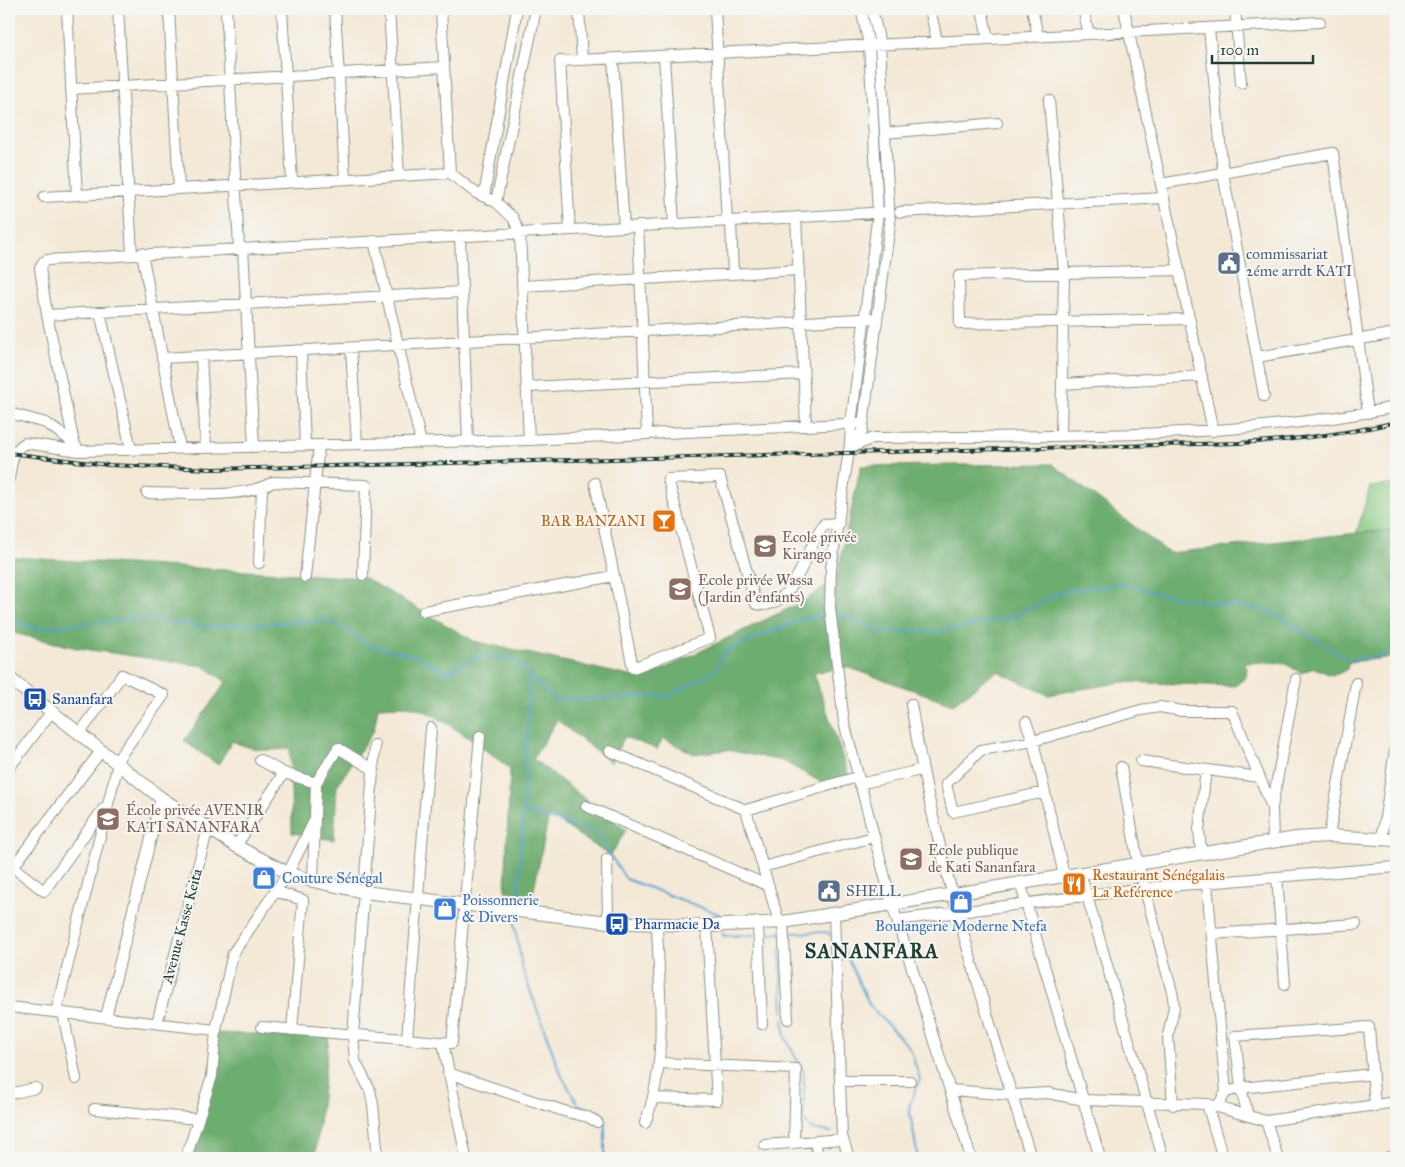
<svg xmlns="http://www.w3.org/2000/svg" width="1405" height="1167" font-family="'IM FELL Great Primer',serif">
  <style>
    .green { fill: #88c981; stroke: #54835a }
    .forest { fill: #6ead6f; stroke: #467552 }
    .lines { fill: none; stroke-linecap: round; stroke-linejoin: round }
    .stream { stroke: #57a3cf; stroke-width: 2 }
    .minor-casing { stroke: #8a9386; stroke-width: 12 }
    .major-casing { stroke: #8a9386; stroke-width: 14 }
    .minor { stroke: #fff; stroke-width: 10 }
    .major { stroke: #fff; stroke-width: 12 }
    .rail-casing { stroke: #1f3d34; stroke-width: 4 }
    .rail { stroke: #f6f6f2; stroke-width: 2; stroke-dasharray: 5.5; stroke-linecap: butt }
    .labels { text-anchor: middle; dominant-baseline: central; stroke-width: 4; stroke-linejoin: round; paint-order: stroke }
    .service-label { font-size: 15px; fill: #4e5e75; stroke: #f6f6f2; text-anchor: start }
    .food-label { font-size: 15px; fill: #c56008; stroke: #f6f6f2; text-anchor: end }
    .education-label { font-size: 15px; fill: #785e54; stroke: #f6f6f2; text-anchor: start }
    .transit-label { font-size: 15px; fill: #164399; stroke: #f6f6f2; text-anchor: start }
    .shop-label { font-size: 15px; fill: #366cbe; stroke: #f6f6f2; text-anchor: start }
    .street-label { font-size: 15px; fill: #1f3d34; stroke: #f6f6f2 }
    .district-label { font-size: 20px; font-weight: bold; letter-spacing: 1px; fill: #1f3d34; stroke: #f6f6f2 }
  </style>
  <rect width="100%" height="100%" fill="#f6f6f2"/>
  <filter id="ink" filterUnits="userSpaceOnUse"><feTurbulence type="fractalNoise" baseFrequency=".02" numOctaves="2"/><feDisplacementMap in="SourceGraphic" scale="10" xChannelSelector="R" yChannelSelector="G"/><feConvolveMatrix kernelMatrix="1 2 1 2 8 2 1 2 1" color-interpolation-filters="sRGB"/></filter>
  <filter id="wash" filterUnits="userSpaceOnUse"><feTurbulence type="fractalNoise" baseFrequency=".0096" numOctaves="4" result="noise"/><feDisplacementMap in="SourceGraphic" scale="20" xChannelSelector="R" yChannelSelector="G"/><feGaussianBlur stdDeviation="1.12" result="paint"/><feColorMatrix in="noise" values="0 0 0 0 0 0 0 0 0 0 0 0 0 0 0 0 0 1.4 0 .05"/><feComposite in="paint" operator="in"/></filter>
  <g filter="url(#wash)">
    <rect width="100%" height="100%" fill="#f4e9d7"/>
    <path class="green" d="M1396,484V562L1342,583L1370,487Z"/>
    <path class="forest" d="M1052,464L1169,553L1396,529V657L1349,662L1347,669C1330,680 1330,673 1314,668L1301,673L1286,664L1270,662L1244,663L1247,668L1246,677L1235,686L1122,682L1048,695L997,671L953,704L847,667L814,673L850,779L828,786L783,761L727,750L694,754L663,738L657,749L624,737L611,763L557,720L533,759L626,830L610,856L549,815L533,894L505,891L510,769C487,751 440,714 413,707C402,705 389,707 378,707L374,730L337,786L334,840L292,833L290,748C266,752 255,751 232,741L218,765L184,741L226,682L204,666L77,648L9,632V557L365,578L474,641L643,679L804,601L836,579L861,466Z
      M217,1033L329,1036L315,1158H193Z"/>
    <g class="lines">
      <path class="stream" d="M835,616H845L882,632L944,631L1013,617L1061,592L1121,584L1176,597L1272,612L1348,660L1396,654
        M9,620L34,628L147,618L202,627L329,620L370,645L416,656L446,673L475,657H511L555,700L669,696L714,671L726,650L804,618L827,617
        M523,811L595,832L626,879L719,914L720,918
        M518,904L530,677
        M514,920L522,968L561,1075L578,1104L605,1116V1158
        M723,932V936L754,935
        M788,933L827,932L830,935
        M761,934L781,933
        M840,942L870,1006L910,1048L920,1079L909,1107L918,1158
        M780,951L783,1012
        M783,1019L785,1037L804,1073V1120L811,1129L831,1132"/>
    </g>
  </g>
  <g filter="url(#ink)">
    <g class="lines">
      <g class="minor-casing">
        <path id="minor" d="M67,9L77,195
          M118,9L132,254
          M169,9L179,189
          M226,9L239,248
          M282,9L292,182
          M335,9L345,179
          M389,9L399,176
          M441,9L450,173
          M579,9L582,60
          M715,9L727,221
          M861,9L869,45L878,213L851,424L850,444L831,568L830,608L844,722L892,904L971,1158
          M930,9L937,41
          M982,9L988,39
          M1032,9L1038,36
          M1083,9L1089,34
          M1124,9L1213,431
          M1235,9L1241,83
          M1209,28L1223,173L1264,396
          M664,56L674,224
          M613,58L624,227
          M71,89L444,67
          M1049,100L1064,272L1061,434
          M885,133L997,123
          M1161,184L1333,153L1368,413
          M484,196L517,9
          M44,197L450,173L476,193L496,202L513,218L520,233L529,440
          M496,202L536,9
          M900,212L1164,198
          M796,217L806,426
          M731,221L733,274
          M638,226L647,434
          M570,230L560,61L1320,22
          M460,236L468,442
          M374,241L421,443
          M243,248L254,447
          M142,253L180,448
          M1179,270L959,276L960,324L1190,319
          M522,286L799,270
          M100,312L131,449
          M47,315L462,292
          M351,348L357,444
          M301,351L305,445
          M201,356L206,448
          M1257,357L1396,333
          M162,358L877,318
          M1062,384L1202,376
          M527,387L803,374
          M9,413L46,423L74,443
          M850,444L862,432L890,224L880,44L872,9
          M850,448L873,438C1047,435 1225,441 1396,407
          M79,451L74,443L47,315L40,268L43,262L47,260L889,212
          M9,478C12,464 11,451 25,443L79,451L529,440L863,423
          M595,483L633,668L710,638L668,479L720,477L756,604C794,613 807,546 824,524L839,523
          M147,493C183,493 243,500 273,482L366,485L363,575
          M259,563L262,489
          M305,577L319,445
          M424,611L614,576
          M911,704C935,859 986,1008 1031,1158
          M1026,722L1033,741L1064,875
          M80,733L122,675L164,695L115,763
          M375,745L353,1035L355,1061L370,1090L373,1104L378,1158
          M610,751L746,810L857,777
          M260,760L284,773L316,783
          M1141,761L1259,777
          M1121,767L1138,863L1173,996L1174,1007L1168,1036L1173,1105
          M9,768L52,711
          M859,784L921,770
          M1045,792L953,812L946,784L981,750L1033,741L1141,710L1160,707L1182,711H1232L1272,807
          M586,806L769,886
          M746,810L779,922
          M1329,836L1356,683
          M1382,838L1396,743
          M1273,842L1272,807L1296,679
          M236,846L284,773
          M1201,852L1199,830L1206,770
          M607,859L608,922
          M9,864L44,891L104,808
          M13,867L101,751
          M763,867L873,837
          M1080,872L1163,1158
          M1277,877L1285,984
          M313,881L316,783L338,748L374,770
          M1020,882L1100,1158
          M1207,884L1226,1092L1217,1107
          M275,891L303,900L292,1030
          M834,914L842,1136L849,1158
          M897,920L1145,888L1396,867
          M783,922L788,1019
          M758,923L762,1024
          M1212,934L1356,924
          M9,1007L216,1030
          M56,1012L118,764
          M63,1013L76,1079
          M106,1017L161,798
          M157,1023L208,828
          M262,1027L452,1043L480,736
          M407,1039L431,728
          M443,1043L466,1158
          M660,1063L796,1069L794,1143
          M448,1073L567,1112L588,1117L597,1122
          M840,1081H910
          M951,1090L1012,1095L1048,1093L1083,1100L1207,1104L1266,1121L1396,1102
          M1226,1092L1241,1088L1373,1074
          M9,1094L36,1088
          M654,1098L717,1100L707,926
          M1207,1104L1223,1158
          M94,1109L198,1119
          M1248,1116L1241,1088L1235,1036L1369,1027L1375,1107
          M1266,1121L1278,1158
          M645,1123C669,1061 659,991 657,926
          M815,1141L818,1158
          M765,1145L843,1139
          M186,1158L212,1076L216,1030L233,953L288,873L315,819
          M1387,1158L1396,1155"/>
      </g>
      <g class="major-casing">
        <path id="major" d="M9,678L161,798L236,846L288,873L313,881L364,892L608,922L707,926L783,922L1296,838L1329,836L1396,840"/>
      </g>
      <use href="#minor" class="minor"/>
      <use href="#major" class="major"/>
      <g class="rail-casing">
        <path id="rail" d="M9,453L108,465L214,469L1239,443C1293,440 1344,435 1396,422"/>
      </g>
      <use href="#rail" class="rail"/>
    </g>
  </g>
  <defs>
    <g id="civic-square" transform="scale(1.25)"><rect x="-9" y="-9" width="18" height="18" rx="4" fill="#5c6f8a" stroke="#f6f6f2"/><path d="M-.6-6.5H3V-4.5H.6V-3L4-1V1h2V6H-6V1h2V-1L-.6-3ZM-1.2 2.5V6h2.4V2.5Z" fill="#fff"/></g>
    <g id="bar-square" transform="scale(1.25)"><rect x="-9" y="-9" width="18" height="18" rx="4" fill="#e8710a" stroke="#f6f6f2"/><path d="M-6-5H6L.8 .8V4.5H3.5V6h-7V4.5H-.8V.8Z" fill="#fff"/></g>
    <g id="school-square" transform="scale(1.25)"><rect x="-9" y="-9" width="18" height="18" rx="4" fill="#8d6e63" stroke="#f6f6f2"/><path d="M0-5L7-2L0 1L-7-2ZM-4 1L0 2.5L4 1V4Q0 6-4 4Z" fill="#fff"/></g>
    <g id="bus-square" transform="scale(1.25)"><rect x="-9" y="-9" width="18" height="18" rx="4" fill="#1a4fb4" stroke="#f6f6f2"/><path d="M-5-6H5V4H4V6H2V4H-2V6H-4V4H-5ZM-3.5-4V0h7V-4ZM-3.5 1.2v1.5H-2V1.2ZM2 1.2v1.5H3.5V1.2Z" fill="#fff"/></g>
    <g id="shop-square" transform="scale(1.25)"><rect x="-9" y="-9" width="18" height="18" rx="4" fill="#3f7fe0" stroke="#f6f6f2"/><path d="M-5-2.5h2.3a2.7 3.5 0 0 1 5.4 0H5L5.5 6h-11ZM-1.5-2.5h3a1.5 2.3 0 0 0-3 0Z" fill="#fff"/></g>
    <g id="restaurant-square" transform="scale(1.25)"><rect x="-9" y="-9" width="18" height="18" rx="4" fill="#e8710a" stroke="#f6f6f2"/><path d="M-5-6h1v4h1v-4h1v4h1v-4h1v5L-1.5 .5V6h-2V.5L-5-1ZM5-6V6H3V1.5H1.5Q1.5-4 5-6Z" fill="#fff"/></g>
  </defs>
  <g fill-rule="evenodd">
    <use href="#civic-square" x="1229" y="263"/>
    <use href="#bar-square" x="664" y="521"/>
    <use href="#school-square" x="765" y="546"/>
    <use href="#school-square" x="680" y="589"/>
    <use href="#bus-square" x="35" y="699"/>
    <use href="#school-square" x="108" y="819"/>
    <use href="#school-square" x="911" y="859"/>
    <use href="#shop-square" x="264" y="878"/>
    <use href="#restaurant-square" x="1074" y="884"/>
    <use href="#civic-square" x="829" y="891"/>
    <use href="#shop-square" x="961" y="902"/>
    <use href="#shop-square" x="445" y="909"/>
    <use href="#bus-square" x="617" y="924"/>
  </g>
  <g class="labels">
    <g class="service-label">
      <text x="1246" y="254">commissariat<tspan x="1246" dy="17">2éme arrdt KATI</tspan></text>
      <text x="846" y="891">SHELL</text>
    </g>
    <g class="food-label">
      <text x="646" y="521">BAR BANZANI</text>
      <text x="1092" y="875" text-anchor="start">Restaurant Sénégalais<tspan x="1092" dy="17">La Reférence</tspan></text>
    </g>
    <g class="education-label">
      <text x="782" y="537">Ecole privée<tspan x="782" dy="17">Kirango</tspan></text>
      <text x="698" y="580">Ecole privée Wassa<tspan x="698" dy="17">(Jardin d'enfants)</tspan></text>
      <text x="126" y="810">École privée AVENIR<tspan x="126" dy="17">KATI SANANFARA</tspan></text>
      <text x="928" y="850">Ecole publique<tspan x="928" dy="17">de Kati Sananfara</tspan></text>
    </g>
    <g class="transit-label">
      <text x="52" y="699">Sananfara</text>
      <text x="634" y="924">Pharmacie Da</text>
    </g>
    <g class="shop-label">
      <text x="282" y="878">Couture Sénégal</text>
      <text x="462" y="900">Poissonnerie<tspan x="462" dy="17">&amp; Divers</tspan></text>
      <text x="961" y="926" text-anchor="middle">Boulangerie Moderne Ntefa</text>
    </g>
    <g class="street-label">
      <text transform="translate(182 926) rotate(-75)">Avenue Kasse Keita</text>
    </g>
    <g class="district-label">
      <text x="872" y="951">SANANFARA</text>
    </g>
  </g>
  <rect width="1405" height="1167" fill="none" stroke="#f6f6f2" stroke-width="30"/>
  <path d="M1212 55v8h101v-8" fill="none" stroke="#1f3d34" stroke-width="2.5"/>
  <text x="1220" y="55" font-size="15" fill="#1f3d34" stroke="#f6f6f2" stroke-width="4" paint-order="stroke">100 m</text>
</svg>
